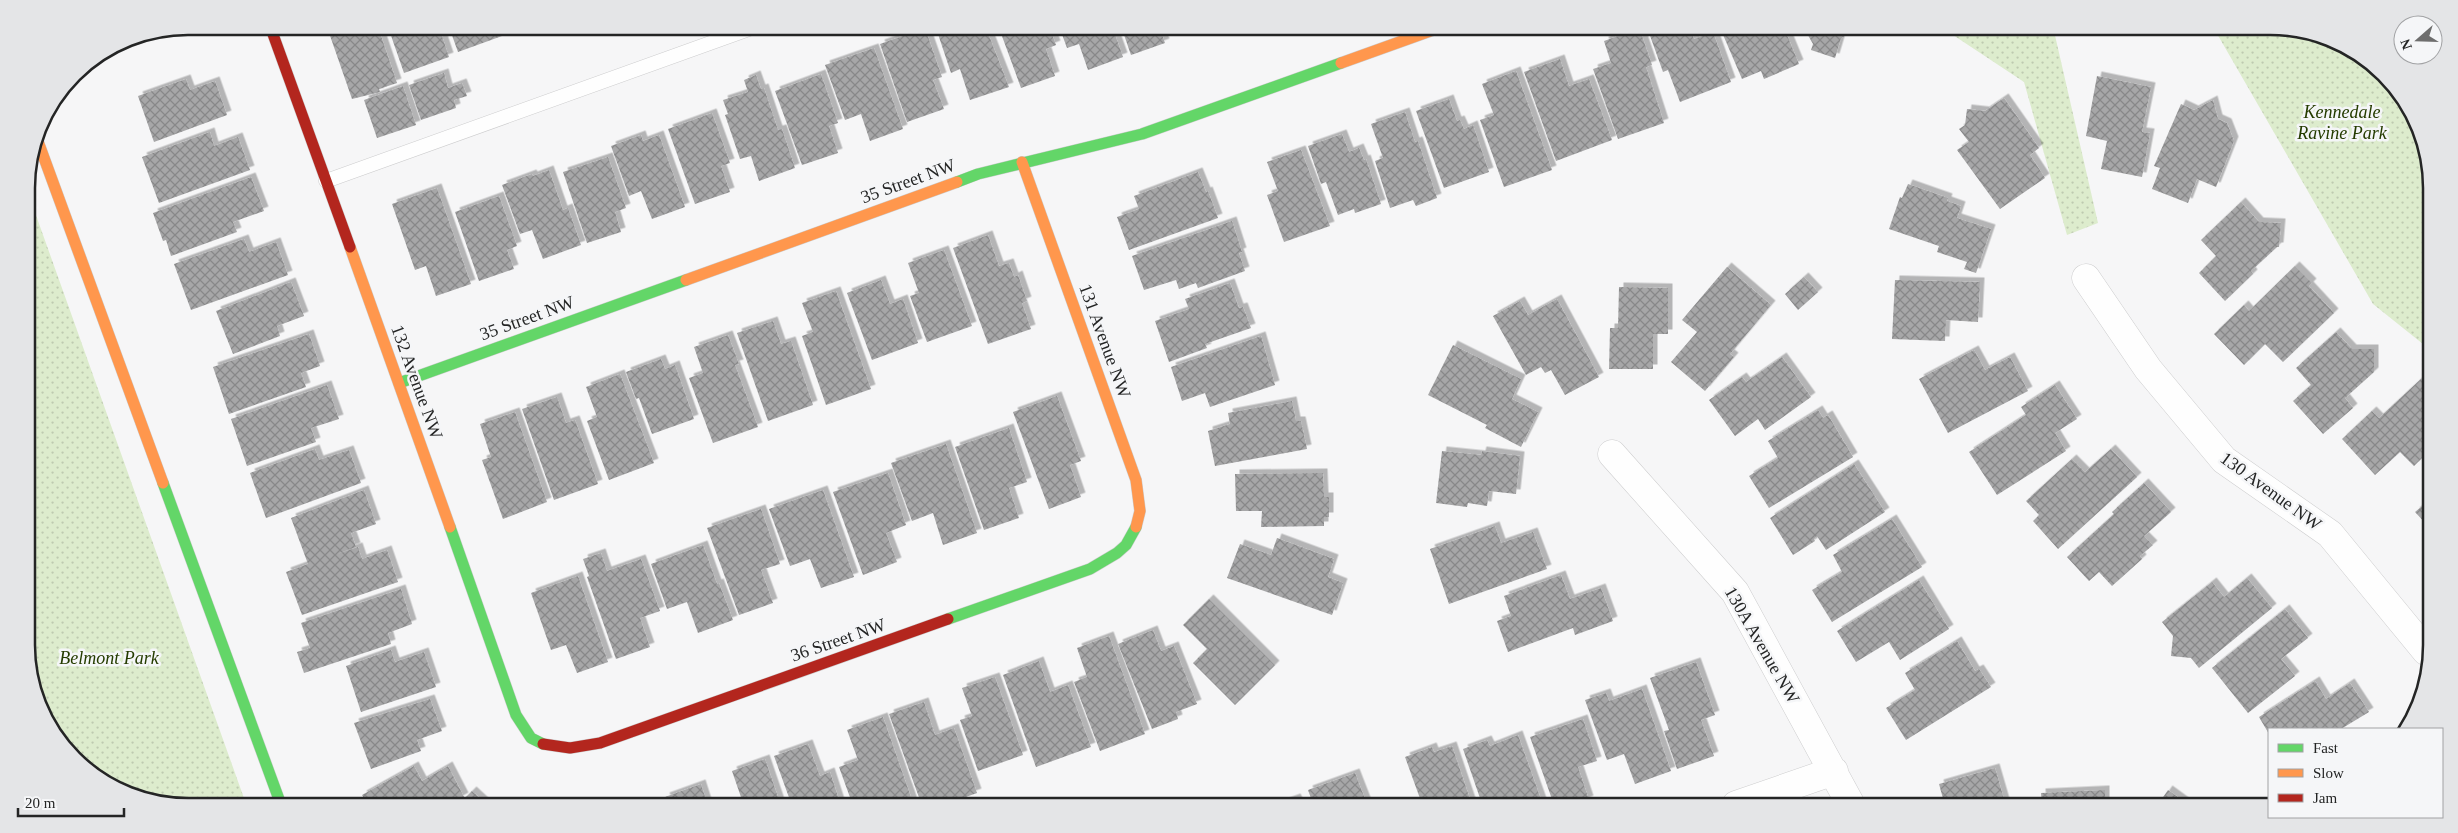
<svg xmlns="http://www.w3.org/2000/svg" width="2458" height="833" font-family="'Times New Roman',serif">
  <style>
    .park { fill: url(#park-dots) }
    .building { fill: url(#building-cross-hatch); filter: url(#shadow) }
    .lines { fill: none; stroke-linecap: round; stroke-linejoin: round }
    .lane-casing { stroke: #cdcdce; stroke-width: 15 }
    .street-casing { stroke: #cdcdce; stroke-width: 29 }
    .fast-casing { stroke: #cdcdce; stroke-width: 12 }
    .slow-casing { stroke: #cdcdce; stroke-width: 12 }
    .jam-casing { stroke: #cdcdce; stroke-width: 12 }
    .lane { stroke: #fefefe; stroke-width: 14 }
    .street { stroke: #fefefe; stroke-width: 28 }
    .fast { stroke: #63d668; stroke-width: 11 }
    .slow { stroke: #ff974d; stroke-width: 11 }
    .jam { stroke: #b3261e; stroke-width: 11 }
    .labels { text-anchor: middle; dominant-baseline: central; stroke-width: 5; stroke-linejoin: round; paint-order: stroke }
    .park-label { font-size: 18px; font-style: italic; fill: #253c00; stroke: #f5f6f8 }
    .street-label { font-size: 18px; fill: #242525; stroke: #f5f6f8 }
    .rim { fill: none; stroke: #242525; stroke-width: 2.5 }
  </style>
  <defs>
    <pattern id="park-dots" width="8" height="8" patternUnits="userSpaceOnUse" patternTransform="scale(1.25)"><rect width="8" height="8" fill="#ddeccd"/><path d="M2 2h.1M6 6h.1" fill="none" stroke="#becab0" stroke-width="1.8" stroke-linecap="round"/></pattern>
    <pattern id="building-cross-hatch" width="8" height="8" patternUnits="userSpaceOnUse" patternTransform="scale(1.25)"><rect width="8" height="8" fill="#a7a7a8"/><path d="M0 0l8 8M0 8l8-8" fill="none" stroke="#888889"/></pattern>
    <filter id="shadow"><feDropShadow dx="4.5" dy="-4.5" stdDeviation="0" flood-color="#0004"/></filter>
  </defs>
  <rect width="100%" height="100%" fill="#f6f6f7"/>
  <path class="park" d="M1947,31H2054L2098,223L2067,235L2024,82Z
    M2216,32H2312L2351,48L2392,81L2429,156L2428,348L2373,304Z
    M27,190L245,801H146L107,785L66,752L29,677Z"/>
  <path class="building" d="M327,27H378L397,83L379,89L380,92L352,99Z
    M388,27H439L449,57L404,73Z
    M449,27H499L502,36L458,52Z
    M925,28L942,77L933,80L944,109L907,122L880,44Z
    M936,28H986L1009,87L970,100L960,69L951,73Z
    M999,28L1050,29L1056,45L1046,49L1055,76L1021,88Z
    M1060,29H1113L1123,57L1088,70L1079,44L1067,48Z
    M1122,29H1160L1165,43L1131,55Z
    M1635,30H1640L1652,65L1646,67L1664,123L1618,139L1593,69L1611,63L1604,41Z
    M1648,30H1691L1694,39L1713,32L1731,82L1680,102L1668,70L1663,72Z
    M1721,30H1785L1799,64L1764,79L1761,71L1742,79Z
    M1805,30L1824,31H1854L1841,38L1835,58L1811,50L1813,44Z
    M874,48L903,129L870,141L861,114L845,120L825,65Z
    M1560,59L1569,86L1589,79L1612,140L1556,161L1524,72Z
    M1516,71L1552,170L1504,187L1480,120L1494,115L1482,84Z
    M444,73L448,88L462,83L467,96L454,100L456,108L421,120L409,85Z
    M821,74L838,123L829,126L838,153L802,165L775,91Z
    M756,75L761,89L764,88L778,130L782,129L795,168L759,181L751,156L740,159L725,115L728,114L723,100L748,92L744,80Z
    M2097,76L2151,87L2142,132L2150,133L2142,177L2101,169L2107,141L2086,136Z
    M186,79L190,90L215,81L227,115L154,142L138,96Z
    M403,86L416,125L377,138L364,100Z
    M2004,98L2039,148L2030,155L2045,178L2000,209L1957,150L1969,142L1959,129L1965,125L1967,109L1985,111Z
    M1449,99L1457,121L1460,120L1464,129L1473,125L1489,172L1444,188L1416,111Z
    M2213,100L2218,119L2227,123L2234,141L2216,187L2197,179L2188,203L2152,189L2160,168L2154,166L2181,104L2194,110Z
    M1405,112L1415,142L1418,141L1437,198L1416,206L1413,200L1390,208L1375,161L1383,158L1371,124Z
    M712,113L730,163L721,166L730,192L695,204L668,129Z
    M210,132L214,146L238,137L250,170L159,203L142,157Z
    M1342,134L1349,152L1359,148L1364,160L1366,159L1381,204L1355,213L1354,209L1338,215L1326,182L1321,184L1308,146Z
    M641,135L643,141L659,135L685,207L652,219L641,191L629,196L611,146Z
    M1301,150L1330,226L1284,242L1267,195L1278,191L1267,162Z
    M608,157L626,208L615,212L621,232L587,243L563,172Z
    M549,170L563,210L568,208L581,245L543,259L532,230L520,234L502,185L532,174L533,176Z
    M1198,172L1206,192L1208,191L1218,218L1129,250L1117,217L1139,209L1134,196Z
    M251,177L264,211L233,222L237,232L171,256L166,240L163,241L153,213Z
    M1908,184L1948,198L1947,201L1961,206L1957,218L1991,229L1976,273L1964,269L1967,262L1937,252L1939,246L1889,229L1900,197L1902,198Z
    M437,188L471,284L436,296L426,266L415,270L392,204Z
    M499,196L517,246L507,250L514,269L479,281L455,212Z
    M2241,202L2259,222L2281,223L2279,247H2277L2251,271L2253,274L2225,301L2199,273L2216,256L2201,240Z
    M1232,221L1242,252L1239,253L1245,271L1198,288L1196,283L1179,289L1176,280L1144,290L1132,256Z
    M988,235L999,266L1009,263L1014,277L1018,275L1027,301L1022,303L1031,329L988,344L953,248Z
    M244,239L249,252L276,242L288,275L191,310L174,264Z
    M944,250L972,326L927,342L910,296L919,293L908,263Z
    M2295,266L2312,283L2309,286L2334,313L2283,362L2265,344L2244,365L2214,334L2244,305L2249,311Z
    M1727,267L1771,305L1730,354L1734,357L1705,391L1671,362L1697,332L1682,320Z
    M1804,277L1818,292L1798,310L1785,294Z
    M881,280L890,304L903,299L918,343L872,360L847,293Z
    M1895,280L1980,282L1978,322L1946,320L1945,341L1892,339Z
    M291,282L304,316L277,326L280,336L233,354L216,311Z
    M1230,283L1239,308L1243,307L1251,328L1205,344L1207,348L1169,362L1155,321L1189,309L1185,299Z
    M1619,287L1668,288V334H1653V369H1609L1610,328H1618Z
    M836,291L871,389L826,405L802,336L813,332L802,303Z
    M1557,299L1599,377L1565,395L1551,370L1545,373L1541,367L1526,375L1493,316L1520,301L1528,315Z
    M773,321L781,344L791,341L813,405L768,421L737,333Z
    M2336,332L2352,349H2374V372L2345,398L2353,408L2323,434L2293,401L2311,385L2296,368Z
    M309,334L320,366L301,373L306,387L229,414L213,367Z
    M728,335L739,364L735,365L758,427L713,443L689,378L703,373L694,347Z
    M1261,336L1275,385L1210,407L1205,393L1182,401L1171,367Z
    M1453,345L1521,379L1512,399L1538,412L1521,447L1485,428L1487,425L1428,395Z
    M1974,350L1985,370L2010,357L2028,391L1948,433L1919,379Z
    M1782,357L1811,397L1765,430L1758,419L1735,436L1709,400L1742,377L1746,382Z
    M661,359L665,369L675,365L694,419L652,434L639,398L636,399L626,372Z
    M620,374L654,463L609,480L587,421L597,417L586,387Z
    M2421,379L2428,386L2427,453L2414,466L2400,452L2375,475L2342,439L2372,411L2379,418Z
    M327,385L339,419L311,428L316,442L247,466L231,419Z
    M2055,385L2077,419L2055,433L2066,451L1997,495L1969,452L2026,415L2021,407Z
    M1057,396L1081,461L1070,465L1081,497L1049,509L1013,412Z
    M557,397L566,423L575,420L598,484L554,500L522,409Z
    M1292,401L1296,421H1301L1307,449L1215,466L1208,431L1230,424L1228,413Z
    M1818,410L1823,418L1828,415L1853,457L1769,508L1749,476L1778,458L1768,441Z
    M515,412L547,502L503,519L482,460L491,457L480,424Z
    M1009,428L1027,482L1009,488L1019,518L984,530L955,447Z
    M946,444L977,533L943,545L933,513L912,521L891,463Z
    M315,449L319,460L349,450L361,483L266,518L250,473Z
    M2111,449L2137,477L2058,549L2033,521L2039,515L2026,501L2072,459L2085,472Z
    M1442,451L1481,455L1482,451L1520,456L1516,494L1489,491L1487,506L1468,503L1467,507L1436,503Z
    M1854,464L1885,512L1826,550L1817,536L1814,539L1815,541L1793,555L1770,518Z
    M888,473L906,525L886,533L897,562L863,575L833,492Z
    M1323,473L1324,497H1329V517H1324V526L1261,527L1262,511H1236L1235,474Z
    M2144,483L2171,512L2144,536L2153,545L2140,556L2142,559L2112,586L2099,572L2089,581L2067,557L2114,514L2112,512Z
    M364,490L376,524L351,533L356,547L337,554L358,547L362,559L387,550L398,582L302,615L286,572L308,564L291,518Z
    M823,490L854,577L821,588L810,559L790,566L769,509Z
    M2427,502V525L2415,512Z
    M761,509L780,564L761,570L773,603L739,615L707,528Z
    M1892,519L1922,567L1832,622L1812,590L1842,572L1833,555Z
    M1495,526L1501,543L1533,532L1547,569L1449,604L1430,549Z
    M1277,538L1334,559L1328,577L1343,583L1332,615L1227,578L1240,544L1271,555Z
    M703,545L717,584L719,583L733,620L698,633L687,602L667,609L651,564Z
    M601,553L607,571L641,559L660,611L640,618L650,647L616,659L587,577L589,576L583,559Z
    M1561,575L1570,599L1601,588L1613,621L1575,635L1573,628L1508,652L1497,621L1511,616L1504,596Z
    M578,576L608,662L577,673L566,645L551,650L531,593Z
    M2247,578L2272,608L2199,668L2191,658L2171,656L2173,636L2162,622L2212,582L2224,597Z
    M1919,580L1949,629L1900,660L1889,642L1856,662L1837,631Z
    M401,589L412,624L388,633L391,644L304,673L297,652L310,648L301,623Z
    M1209,599L1275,665L1235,705L1193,663L1207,649L1183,625Z
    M2285,609L2308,638L2281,659L2295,676L2248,713L2212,668Z
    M1153,630L1161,651L1174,646L1197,704L1176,712L1178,719L1152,729L1118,644Z
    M1109,636L1145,734L1100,751L1074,682L1087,677L1077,648Z
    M1957,641L1975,671L1979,669L1991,687L1906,740L1886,708L1915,690L1905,673Z
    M391,650L395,662L424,652L436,687L361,712L346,666Z
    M1039,661L1050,692L1068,685L1091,747L1036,767L1003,675Z
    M1696,662L1715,715L1701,720L1714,756L1677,769L1664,731L1669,730L1650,678Z
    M995,677L1023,755L978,771L960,720L972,716L962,688Z
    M2315,681L2326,699L2350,683L2369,712L2341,729H2269V734L2259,717Z
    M1642,689L1671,771L1635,784L1624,754L1607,760L1585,700L1606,693L1609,701Z
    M430,699L442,731L417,740L421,751L371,769L354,723Z
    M924,702L935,735L954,728L977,793L949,803H921L889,714Z
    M883,717L913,803H852L839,767L858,760L847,730Z
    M1583,719L1597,761L1578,767L1589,800L1577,805H1554L1530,737Z
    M1518,735L1543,805H1505L1502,798L1482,804L1463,749L1487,740L1490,746Z
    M808,744L820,776L830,772L840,803H791L774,756Z
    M1452,746L1471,802L1463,804H1422L1405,757L1432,747L1434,752Z
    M765,759L780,803H743L732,771Z
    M414,766L422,781L448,766L464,797L455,802H366L362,795Z
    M1995,768L2006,806H1945L1939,784Z
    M1355,773L1367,804H1313L1308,790Z
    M701,784L707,803L667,802L665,797Z
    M2105,790V806H2042L2041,793Z
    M2168,790L2190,806H2157Z
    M472,791L484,802H461Z
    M1296,798L1299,804H1279Z"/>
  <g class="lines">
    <g class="lane-casing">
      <path id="lane" d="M326,181L752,28"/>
    </g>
    <g class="street-casing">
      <path id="street" d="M2086,278L2148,369L2224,460L2330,534L2426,651
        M1612,454L1735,592L1851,805
        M1736,805L1834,771"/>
    </g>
    <g class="fast-casing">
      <path id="fast" d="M957,182L978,174L1142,134L1341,63
        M399,383L686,280
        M163,483L280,802
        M450,527L516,715L531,738L543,744
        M948,619L1090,569L1117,553L1126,545L1136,527"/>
    </g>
    <g class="slow-casing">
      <path id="slow" d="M1341,63L1433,30
        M36,136L163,483
        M1022,162L1136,480L1140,511L1136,527
        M350,247L450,527
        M686,280L957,182"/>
    </g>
    <g class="jam-casing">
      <path id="jam" d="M270,26L350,247
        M543,744L570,748L600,743L948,619"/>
    </g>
    <use href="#lane" class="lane"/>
    <use href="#street" class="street"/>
    <use href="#fast" class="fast"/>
    <use href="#slow" class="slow"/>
    <use href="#jam" class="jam"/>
  </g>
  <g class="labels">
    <g class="park-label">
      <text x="2342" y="112">Kennedale<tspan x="2342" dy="21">Ravine Park</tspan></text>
      <text x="109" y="658">Belmont Park</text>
    </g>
    <g class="street-label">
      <text transform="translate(908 181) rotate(-20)">35 Street NW</text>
      <text transform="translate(527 318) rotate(-20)">35 Street NW</text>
      <text transform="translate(1105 341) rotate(70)">131 Avenue NW</text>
      <text transform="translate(417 382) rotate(70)">132 Avenue NW</text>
      <text transform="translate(2271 491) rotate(36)">130 Avenue NW</text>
      <text transform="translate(838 640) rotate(-19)">36 Street NW</text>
      <text transform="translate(1762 645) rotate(60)">130A Avenue NW</text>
    </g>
  </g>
  <path d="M0 0H2458V833H0ZM188 35H2270A153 153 0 0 1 2423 188V645A153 153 0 0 1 2270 798H188A153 153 0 0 1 35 645V188A153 153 0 0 1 188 35Z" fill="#e4e5e7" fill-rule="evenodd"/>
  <path class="rim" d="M188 35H2270A153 153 0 0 1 2423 188V645A153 153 0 0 1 2270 798H188A153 153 0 0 1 35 645V188A153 153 0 0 1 188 35Z"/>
  <rect x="2268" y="728" width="175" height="90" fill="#f5f6f8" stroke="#a1a2a4"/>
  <rect x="2278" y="744" width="25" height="8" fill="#63d668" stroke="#a1a2a4"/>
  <text x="2313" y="753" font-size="15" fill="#242525">Fast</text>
  <rect x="2278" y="769" width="25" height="8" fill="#ff974d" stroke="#a1a2a4"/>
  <text x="2313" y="778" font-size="15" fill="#242525">Slow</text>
  <rect x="2278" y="794" width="25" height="8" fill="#b3261e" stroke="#a1a2a4"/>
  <text x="2313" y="803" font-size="15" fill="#242525">Jam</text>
  <g transform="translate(2418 40) rotate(250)"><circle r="24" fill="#f5f6f8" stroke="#a1a2a4"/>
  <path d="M0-4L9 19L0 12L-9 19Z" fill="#6e6e6e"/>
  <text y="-8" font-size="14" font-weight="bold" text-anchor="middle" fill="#242525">N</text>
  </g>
  <path d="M18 808v8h106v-8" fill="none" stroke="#242525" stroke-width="2.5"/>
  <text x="25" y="808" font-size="15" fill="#242525" stroke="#f5f6f8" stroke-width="4" paint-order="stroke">20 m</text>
</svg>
